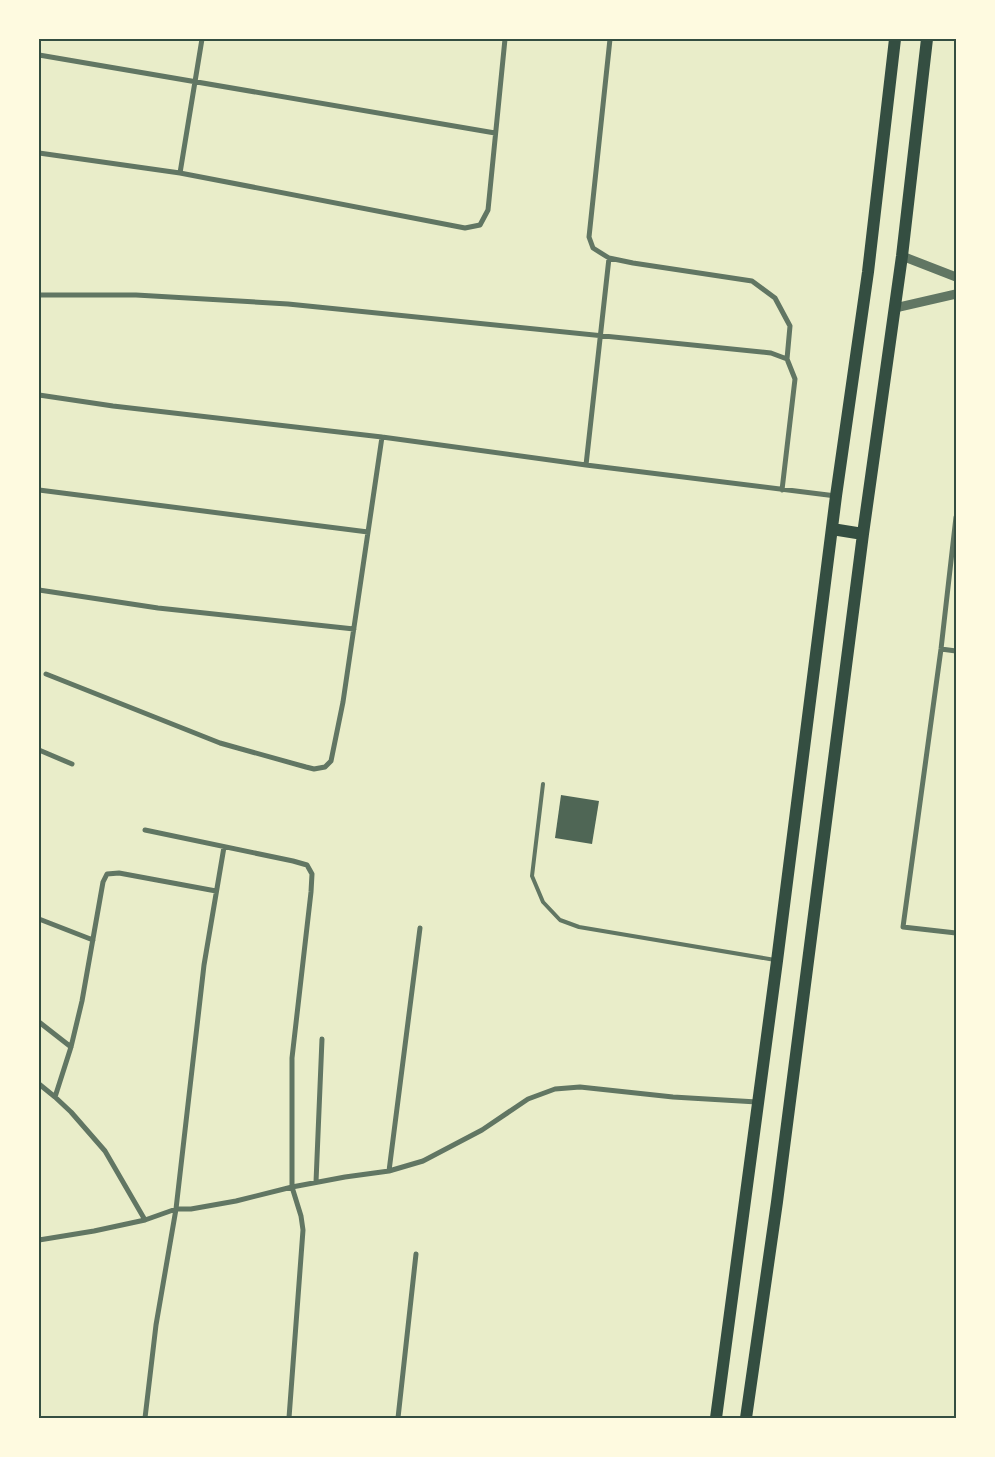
<svg xmlns="http://www.w3.org/2000/svg" width="995" height="1457" font-family="'Exo 2',sans-serif">
  <style>
    .building { fill: #4f6655 }
    .lines { fill: none; stroke-linecap: round; stroke-linejoin: round }
    .service { stroke: #617663; stroke-width: 4 }
    .minor { stroke: #617663; stroke-width: 5 }
    .tertiary { stroke: #617663; stroke-width: 9 }
    .trunk { stroke: #344e41; stroke-width: 12 }
    .neatline { fill: none; stroke: #344e41; stroke-width: 2 }
  </style>
  <rect width="100%" height="100%" fill="#e9edc9"/>
  <path class="building" d="M561,795L599,801L592,844L555,838Z"/>
  <g class="lines">
    <path class="service" d="M543,784L532,876L543,902L560,920L579,927L775,960"/>
    <path class="minor" d="M610,39L589,237L593,248L609,258L633,263L752,281L775,298L790,326L787,359
      M39,55L495,133
      M39,153L180,173L465,228L480,225L488,210L505,39
      M180,173L202,39
      M39,295H136L288,304L771,353L787,359L795,379L782,490
      M39,395L113,406L382,437L586,465L836,496
      M586,465L609,258
      M39,490L368,532
      M956,517L941,649L903,927L956,933
      M39,590L158,608L354,629
      M941,649L956,651
      M46,674L220,743L306,767L314,769L325,767L331,761L343,702L382,437
      M39,750L72,764
      M145,830L293,861L307,865L312,874L311,892L292,1058V1187L301,1216L303,1230L289,1418
      M224,847L204,965L176,1209H191L236,1201L292,1187L345,1177L389,1171L423,1161L482,1130L528,1099L555,1089L580,1087L673,1097L757,1102
      M39,919L93,940
      M39,1022L71,1047
      M39,1084L55,1097L71,1112L105,1151L145,1220
      M55,1097L71,1047L82,1001L103,882L107,874L119,873L216,891
      M389,1171L420,928
      M316,1182L322,1039
      M39,1240L94,1231L145,1220L176,1209L156,1325L145,1418
      M398,1418L416,1254"/>
    <path class="tertiary" d="M902,256L956,277
      M895,308L956,294"/>
    <path class="trunk" d="M832,529L863,534
      M716,1418L777,961L836,496L868,272L895,39
      M746,1418L777,1202L863,534L902,256L927,39"/>
  </g>
  <rect width="995" height="1457" fill="none" stroke="#fefae0" stroke-width="80"/>
  <rect x="40" y="40" width="915" height="1377" class="neatline"/>
</svg>
